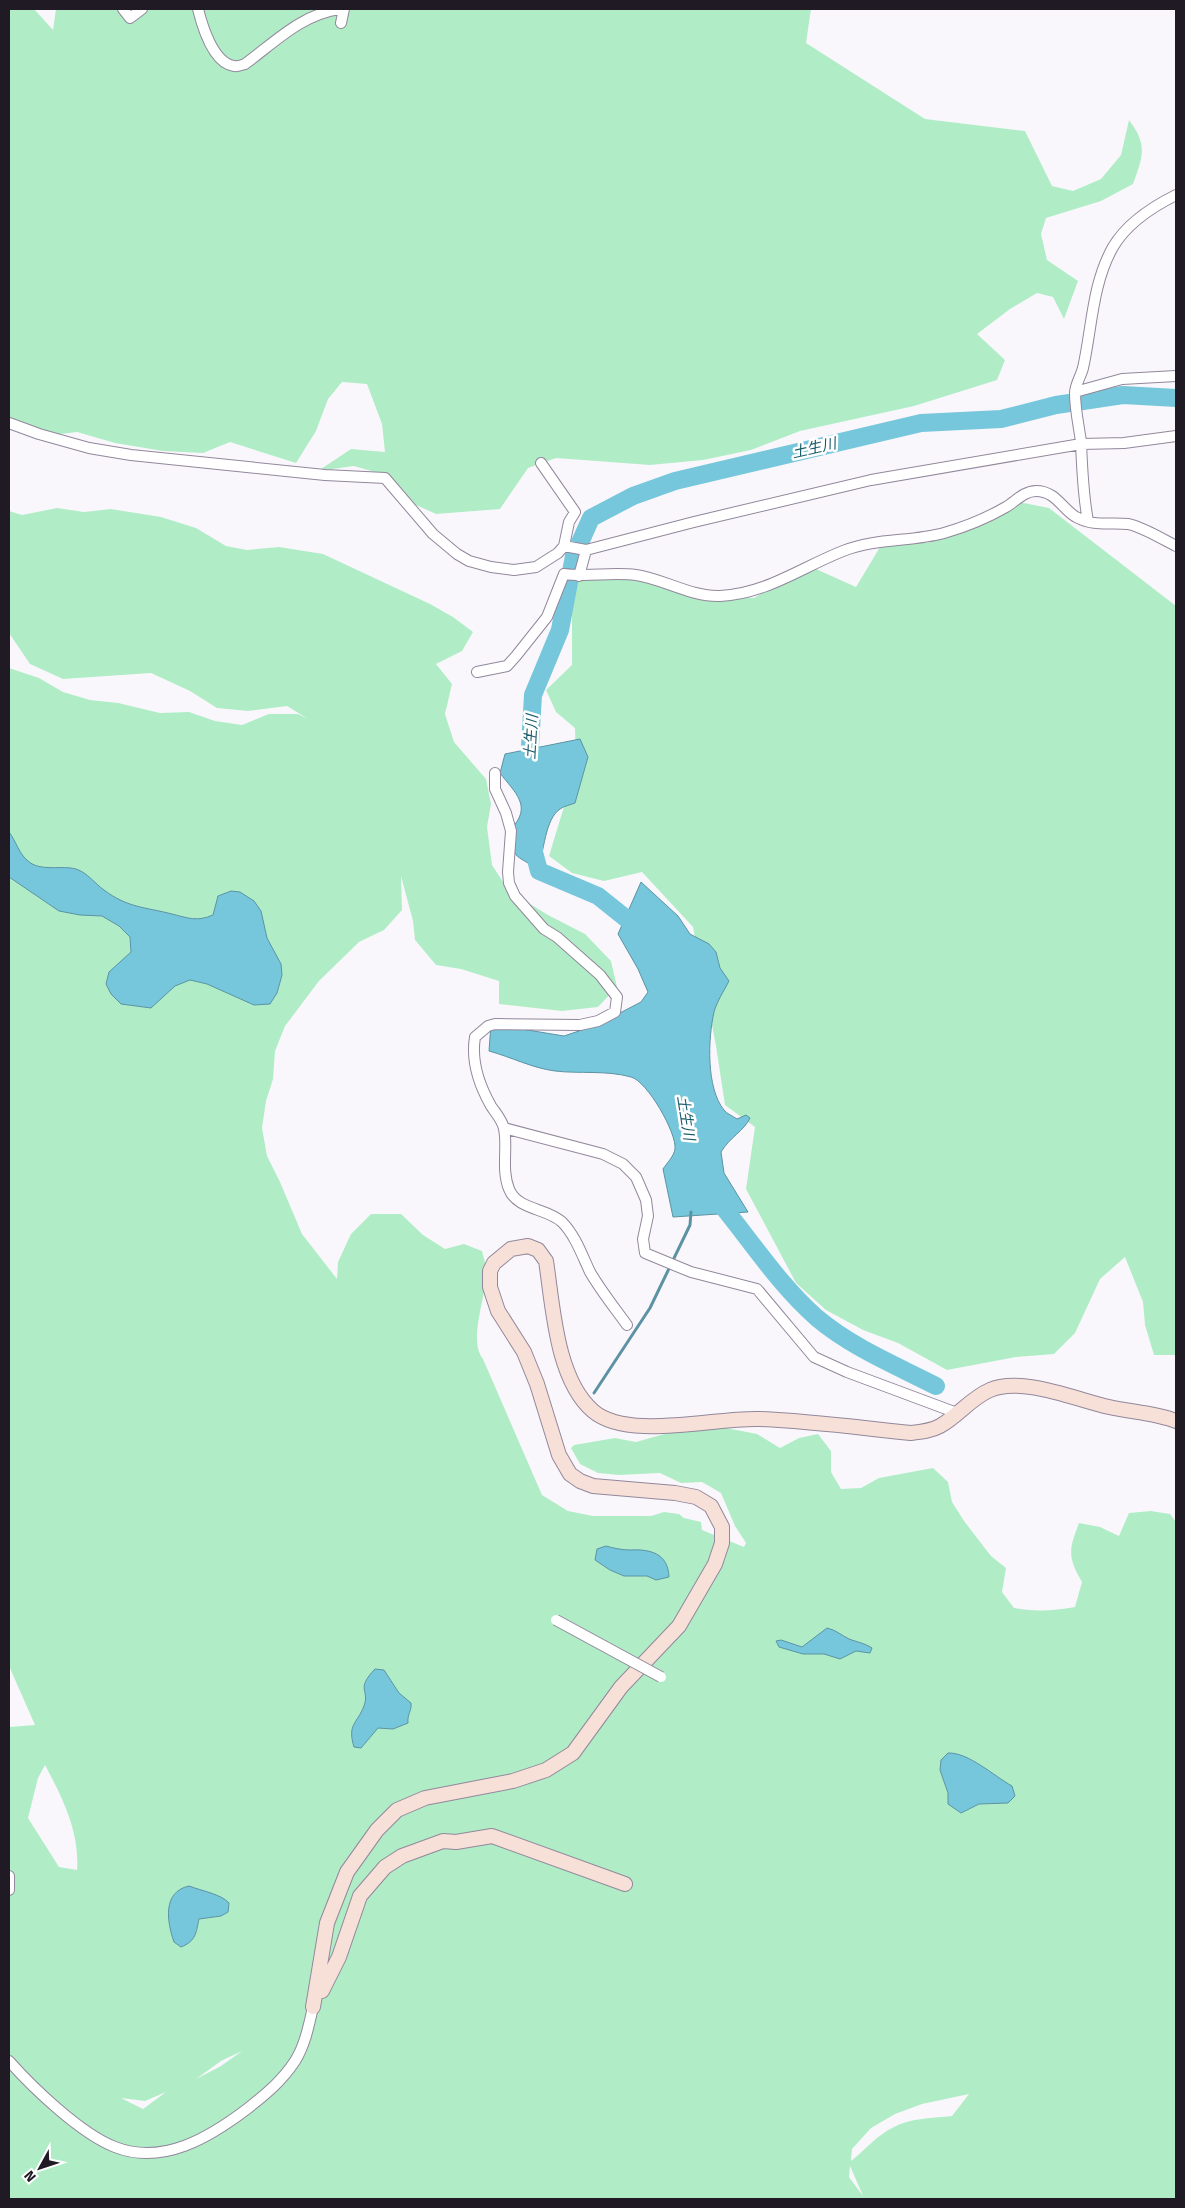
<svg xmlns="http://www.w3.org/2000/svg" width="1185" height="2208" font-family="'Fira Sans','Noto Sans JP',sans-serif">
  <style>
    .green { fill: #b0edc7; fill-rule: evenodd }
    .water { fill: #76c7db; stroke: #5c93a4 }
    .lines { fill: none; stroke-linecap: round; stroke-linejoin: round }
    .stream { stroke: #5c93a4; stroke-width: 3 }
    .river { stroke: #76c7db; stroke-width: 18 }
    .street-casing { stroke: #92879c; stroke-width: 12 }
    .secondary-casing { stroke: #92879c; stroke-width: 16 }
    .street { stroke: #fff; stroke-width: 10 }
    .secondary { stroke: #f7e0d7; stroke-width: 14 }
    .street-bridge-casing { stroke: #92879c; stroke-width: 12; stroke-linecap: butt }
    .street-bridge { stroke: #fff; stroke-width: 10 }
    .labels { text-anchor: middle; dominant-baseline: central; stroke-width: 5; stroke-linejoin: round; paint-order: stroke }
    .water-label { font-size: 15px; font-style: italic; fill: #185b6a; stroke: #fff }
  </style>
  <rect width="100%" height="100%" fill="#faf7fc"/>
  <path class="green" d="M9,9H34L53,30L56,9H811L806,43L925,119L1025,131L1052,186L1073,191L1101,179L1121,155L1129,120C1148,145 1143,156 1133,184L1101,201L1046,218L1041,234L1047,260L1078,281L1064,319L1053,297L1037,293L1010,309L977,334L1005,360L997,380L914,406L800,431L751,450L703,460L650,465L556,458L528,468L500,509L436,514L405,500L385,475L354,466L318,471L351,449L385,452L382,424L367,384L342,382L328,399L316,431L296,463L230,442L203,453L163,451L115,443L77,432L35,437L9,421Z
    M1014,501L1049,508L1176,606V1355H1154L1145,1325L1143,1302L1125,1257L1100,1279L1075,1333L1054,1354L1016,1357L947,1370L898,1343L863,1330L826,1310L796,1283L746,1189L755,1127L725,1105L716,1046L693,927L642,872L604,881L572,873L549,856L576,767L575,728L556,712L546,690L572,665V580L612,572L700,595L754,598L807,565L856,587L886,537L928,543Z
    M57,508L84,512L111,509L161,517L196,528L226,546L247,550L279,547L323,554L430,604L453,617L473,632L462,651L436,664L452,684L445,714L454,742L486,779L491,804L487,827L492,865L509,891L548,915L585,934L611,961L617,987L598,1007L562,1011L499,1004V981L461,969L436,965L415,940L413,921L401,876L402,910L384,930L359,942L319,981L285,1026L275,1051L273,1079L266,1101L262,1128L267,1156L280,1182L302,1234L337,1279L338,1262L351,1234L371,1214H401L423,1235L445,1249L464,1244L482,1251C484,1259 487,1267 486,1275C486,1297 468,1341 483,1359L542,1495L568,1511L593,1516H651L664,1512L679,1514L684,1518L701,1522L702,1530L744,1547L746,1543L735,1526L721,1493L702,1482L681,1483L660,1473L619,1475L598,1473L580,1464L571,1448L574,1445L615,1438L636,1442L696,1425L716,1426L757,1434L780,1448L799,1438L818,1434L831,1451V1472L841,1489L861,1488L879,1478L933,1468L948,1482L952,1502L964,1521L991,1556L1006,1568L1002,1592L1014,1608C1035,1612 1053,1611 1075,1607L1082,1582C1067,1557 1069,1549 1079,1523L1100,1527L1119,1536L1129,1513L1151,1511L1170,1514L1176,1522V2199H9V1727L35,1725L9,1666V668L39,678L63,692L90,700L118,703L160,713L189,712L215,721L242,725L269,714H298L308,719L287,706L248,711L217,708L190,691L151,673L63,679L30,664L9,633V511L22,515ZM45,1765C62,1797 80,1832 77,1870L59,1867L28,1818L38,1778ZM242,2051L221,2066L196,2079L221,2061ZM166,2092L143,2109L121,2098L145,2101ZM969,2094L952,2116C934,2118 910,2118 894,2127C877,2135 865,2150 851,2161L852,2149L871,2128L895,2114L922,2104ZM850,2166L863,2196L849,2177Z"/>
  <path class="water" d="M580,739L588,757L575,803C570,805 564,806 560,809C545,819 544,852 538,869C516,855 510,858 511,829C533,806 515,793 500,773L505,754Z
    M9,832C16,841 19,854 28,861C40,872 62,865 76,869C88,873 94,883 104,890C128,908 145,907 172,914C188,918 197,922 213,915L218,896L231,891L240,892L254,901L261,911L267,938L281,964L282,975L277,993L270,1004L254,1005L207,984L190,980L175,986L151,1008L121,1004L111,994L106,984L109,972L131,952L130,937L119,926L102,916L80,915L59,911L9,877Z
    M641,882L678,916L690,934L709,944L716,952L720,968L729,981C724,991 717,1001 714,1012C708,1038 706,1088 724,1110C727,1114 733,1116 737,1119L746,1115L750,1118C744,1131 730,1137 721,1152L724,1173L748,1212L673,1217L663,1169C667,1163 674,1156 675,1149C677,1133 647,1081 631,1077C606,1070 580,1074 555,1071C532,1068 511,1057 489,1051L491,1024L564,1036L597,1025L641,1002L648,992L638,969L618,934Z
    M606,1546C613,1548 622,1550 630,1550C650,1549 668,1553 669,1577L656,1580L647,1576H624L610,1570L595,1560L597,1549Z
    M827,1628C836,1630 841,1635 849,1639C857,1642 864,1643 872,1648L870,1653L856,1651L840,1659L824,1654H803L779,1647L776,1641L781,1640L802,1647Z
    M375,1669L384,1670L399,1693L411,1703C412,1711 407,1714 408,1723L393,1729L378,1728L361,1748L354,1747C347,1724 357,1724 364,1706C370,1689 355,1690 375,1669Z
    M948,1753C968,1752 994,1776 1012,1786L1015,1796L1008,1803L979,1804L961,1813L948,1804V1793L940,1770L941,1760Z
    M189,1886C202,1891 221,1894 229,1903L228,1912L221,1916L199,1919C196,1933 196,1941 181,1947L174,1942C167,1922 162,1892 189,1886Z"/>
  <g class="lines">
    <path class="stream" d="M594,1393L650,1308L690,1225L691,1212"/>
    <path class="river" d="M530,772L529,763L533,695L560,630L574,556L591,518L633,496L675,481L921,423L1001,419L1056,405L1123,395L1176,398
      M534,845V852L539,871L598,896L643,932
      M714,1196C748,1236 777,1283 817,1318C853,1348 895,1365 936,1386"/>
    <g class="street-casing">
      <path id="street" d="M123,9L130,18L142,9
        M198,9C202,25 213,63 234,66C237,67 242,65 245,64C275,42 302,14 340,9
        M341,23L344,9
        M1075,392L1122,379L1176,376
        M9,423L39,434L89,448L131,455L325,475L385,478L433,534L457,554L469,561L491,567L514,570L536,567L558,553L564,546L569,522L575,512L541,463
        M1088,521C1083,495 1082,469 1081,442C1079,426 1075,410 1075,393C1075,385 1081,376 1083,368C1092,328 1092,284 1113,247C1127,223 1152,207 1176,195
        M564,546L586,550L579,576
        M586,550L694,522L871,480L1081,444L1124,443L1176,436
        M477,672L507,666L516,656L547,617L564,574C588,577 612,572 636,575C664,579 691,597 720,596C766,594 802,567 843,551C875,538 911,542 944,533C965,527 987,518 1006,507C1016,501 1024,491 1036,491C1056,491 1062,509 1076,517C1095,527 1109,522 1128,524C1141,526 1164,540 1176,546
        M495,773V789L506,813L511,831L508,872L509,883L515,896L544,929L557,937L600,975L617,997L615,1012L598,1021L580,1025L495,1024L488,1026L475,1037C471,1061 479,1085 491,1106C495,1112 503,1121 504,1129C508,1147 501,1169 509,1189C517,1210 547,1208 562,1222C575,1235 582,1255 590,1272C601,1291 614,1307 627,1325
        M504,1128L603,1154L623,1164L636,1177L646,1200L648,1216L643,1239L645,1253L691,1272L757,1289L814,1357L847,1372L957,1413
        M9,1876V1890
        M9,2061C33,2088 81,2134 115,2147C163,2166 210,2137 247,2109C266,2094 282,2081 295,2061C305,2045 309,2025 313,2007"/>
    </g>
    <g class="secondary-casing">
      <path id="secondary" d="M322,1991L339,1957L360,1896L385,1867L402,1856L443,1841L456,1842L492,1836L625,1884
        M313,2007L327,1923L347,1872L377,1830L397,1810L425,1798L513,1781L546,1770L573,1753L621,1687L679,1626L715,1564L722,1543V1527L711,1506L696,1497L675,1493L593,1486L580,1481L570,1474L559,1455L537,1384L524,1352L498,1311L490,1287V1271L494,1263L511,1249L528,1246L538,1250L546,1261C553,1306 556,1379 593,1411C628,1441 715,1417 760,1419C810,1421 861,1428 911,1433C921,1432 931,1431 940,1426C958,1416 971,1398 990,1390C1021,1376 1077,1400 1109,1407C1131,1412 1155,1413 1176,1421"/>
    </g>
    <use href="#street" class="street"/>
    <use href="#secondary" class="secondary"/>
    <g class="street-bridge-casing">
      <path id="street-bridge" d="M556,1620L661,1677"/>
    </g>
    <use href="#street-bridge" class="street-bridge"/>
  </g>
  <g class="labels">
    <g class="water-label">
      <text transform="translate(814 448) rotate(-13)">土生川</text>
      <text transform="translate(531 737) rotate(-87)">土生川</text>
      <text transform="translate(686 1118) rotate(81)">土生川</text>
    </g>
  </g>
  <rect width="1185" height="2208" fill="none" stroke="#1f1a23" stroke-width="20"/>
  <g transform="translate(40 2168) rotate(230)" stroke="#ffffff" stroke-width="4" paint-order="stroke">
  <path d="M0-4L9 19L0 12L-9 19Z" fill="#1f1a23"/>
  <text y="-8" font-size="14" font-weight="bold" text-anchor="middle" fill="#1f1a23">N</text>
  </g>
</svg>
